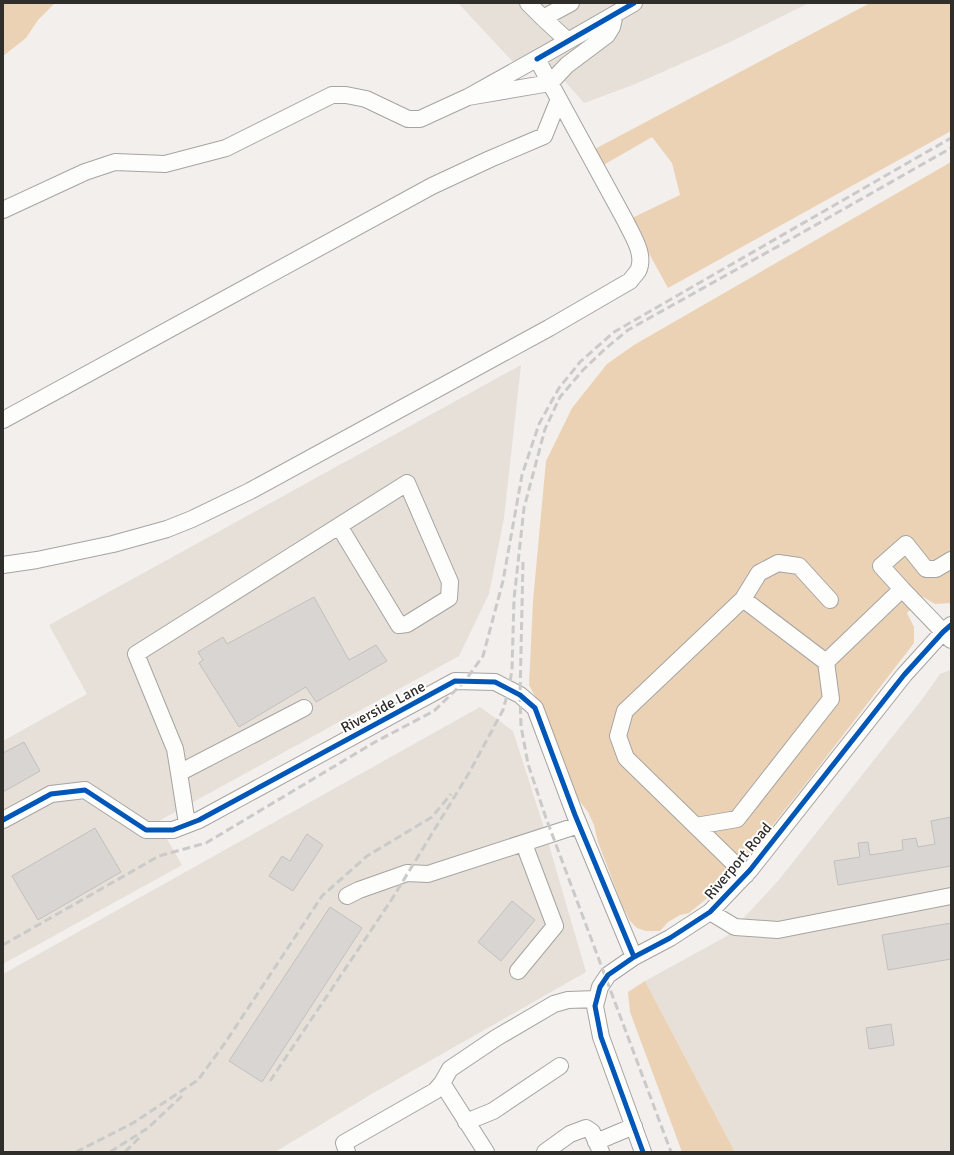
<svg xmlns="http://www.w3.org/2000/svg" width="954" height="1155" font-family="Signika,sans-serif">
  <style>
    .built { fill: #e6e0d8 }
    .green { fill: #ecd2b4 }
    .building { fill: #d8d5d3; stroke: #c2c0bd }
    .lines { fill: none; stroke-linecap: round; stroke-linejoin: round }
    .minor-casing { stroke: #a6a4a1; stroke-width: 18 }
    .minor { stroke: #fdfdfc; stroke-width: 16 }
    .rail { stroke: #cacac8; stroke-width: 3; stroke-dasharray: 8 4; stroke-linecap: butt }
    .cycleway-casing { stroke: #fff; stroke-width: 8 }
    .cycleway { stroke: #0057b8; stroke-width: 5 }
    .labels { text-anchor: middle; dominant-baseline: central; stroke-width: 4; stroke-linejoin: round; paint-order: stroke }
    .street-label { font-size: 15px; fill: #302e2b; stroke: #fff }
  </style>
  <rect width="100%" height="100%" fill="#f2efec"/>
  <path class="built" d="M458,3H809L728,43L633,85L584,103L538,51L515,64Z
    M521,365L504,518L489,594L459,656L157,822L182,865L3,964V741L87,694L49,625Z
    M951,670V1152H735L645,981L727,936L778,881L866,770L920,702L940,674Z
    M480,707L513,731L544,828L586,972L370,1095L275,1152H3V974Z"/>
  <path class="green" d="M3,3H55L38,20L26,38L3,56Z
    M870,3H951V131L668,288L630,219L680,195L672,163L652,137L600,167L593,150Z
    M951,162V603L935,604L923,597L907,613L914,627V643L807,782L737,870L710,896L689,913L680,915L668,922L660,931H646L637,928L630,921L622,905L598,842L594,825L588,812L578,799L544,713L529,685L533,601L546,461L572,408L607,364L634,345Z
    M645,981L735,1152H682L630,1012L628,992Z"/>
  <path class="building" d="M314,597L349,660L376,645L387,661L316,702L306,687L239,727L199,663L203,660L198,652L223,637L227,644Z
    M24,742L40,771L3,792V753Z
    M951,817V866L838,885L834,861L860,857L858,843L868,842L870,855L903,850L902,840L916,838L918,847L935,844L931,821Z
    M95,828L121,872L38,920L12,876Z
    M307,834L323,845L293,891L269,876L282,856L290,861Z
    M512,901L535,920L501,961L478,942Z
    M330,907L362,928L262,1082L229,1061Z
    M951,923V959L888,970L882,935Z
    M891,1024L894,1045L869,1049L866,1028Z"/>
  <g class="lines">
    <g class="minor-casing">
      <path id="minor" d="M528,3L543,18L568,41
        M615,14L612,27L607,35L567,65L550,83L468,97C524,66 579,35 634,3
        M543,18L571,3
        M3,210L85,172L115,162L165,164L226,148L332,95H346L366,99L408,119H420L468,97
        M3,420L432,186L490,159L544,136L559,99
        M3,565L37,560L113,544L167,529L192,519L250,491L549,328L630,281C632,278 636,274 638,271C646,255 632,235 626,222L537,59
        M902,589L881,566L906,544L926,569H936L951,560
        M743,599L759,573L778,563L799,566L830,600
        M179,773L175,749L136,654L407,483L450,582L449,598L407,624L399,625L339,526
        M3,820L51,794L85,790L146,830H173L199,820L455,681L495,682L520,695L535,708L575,815L634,957
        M187,824L179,773L304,708
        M696,826L737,819L831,699L826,662
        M746,875L626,758L618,736L625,711L743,599L826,662L902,589L951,640
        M347,896L359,890L407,873L428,874L579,825
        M710,912L735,927L778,930L951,896
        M518,971L555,926L524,844
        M442,1083L486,1152
        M466,1122L493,1111L560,1066
        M596,1142L634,1126
        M347,1152L344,1143L435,1091L442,1083L450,1069L496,1038L554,1004L568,1000L597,999
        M545,1152L570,1134L586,1128L592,1132L601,1152
        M643,1152L601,1037L595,1006L600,987L608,975L634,957L670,938L710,912L750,870L904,675L943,632L951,625"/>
    </g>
    <use href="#minor" class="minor"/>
    <path class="rail" d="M523,562L520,695L521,726L528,764L546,818L671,1152
      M3,945L159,856L206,843L375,742L434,711L465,681L483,656L503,581L522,475L539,424L559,388L580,362L614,332L951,138
      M270,1081L392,899L469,773L503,710L509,688L512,670L514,599L524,508L545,429L560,397L583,370L605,349L628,330L791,239L951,148
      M76,1152L133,1123L198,1080L225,1043L322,896L367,856L432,817L451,794
      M110,1152L148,1128L182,1096
      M125,1152L139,1138"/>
    <g class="cycleway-casing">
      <path id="cycleway" d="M537,59L634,3
        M3,820L51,794L85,790L146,830H173L199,820L455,681L495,682L520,695L535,708L575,815L634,957
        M643,1152L601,1037L595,1006L600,987L608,975L634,957L670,938L710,912L750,870L904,675L943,632L951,625"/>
    </g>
    <use href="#cycleway" class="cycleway"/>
  </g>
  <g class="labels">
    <g class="street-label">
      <text transform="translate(383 707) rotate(-28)">Riverside Lane</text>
      <text transform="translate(738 861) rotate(-50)">Riverport Road</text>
    </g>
  </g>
  <rect width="954" height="1155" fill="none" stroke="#302e2b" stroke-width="8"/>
</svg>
